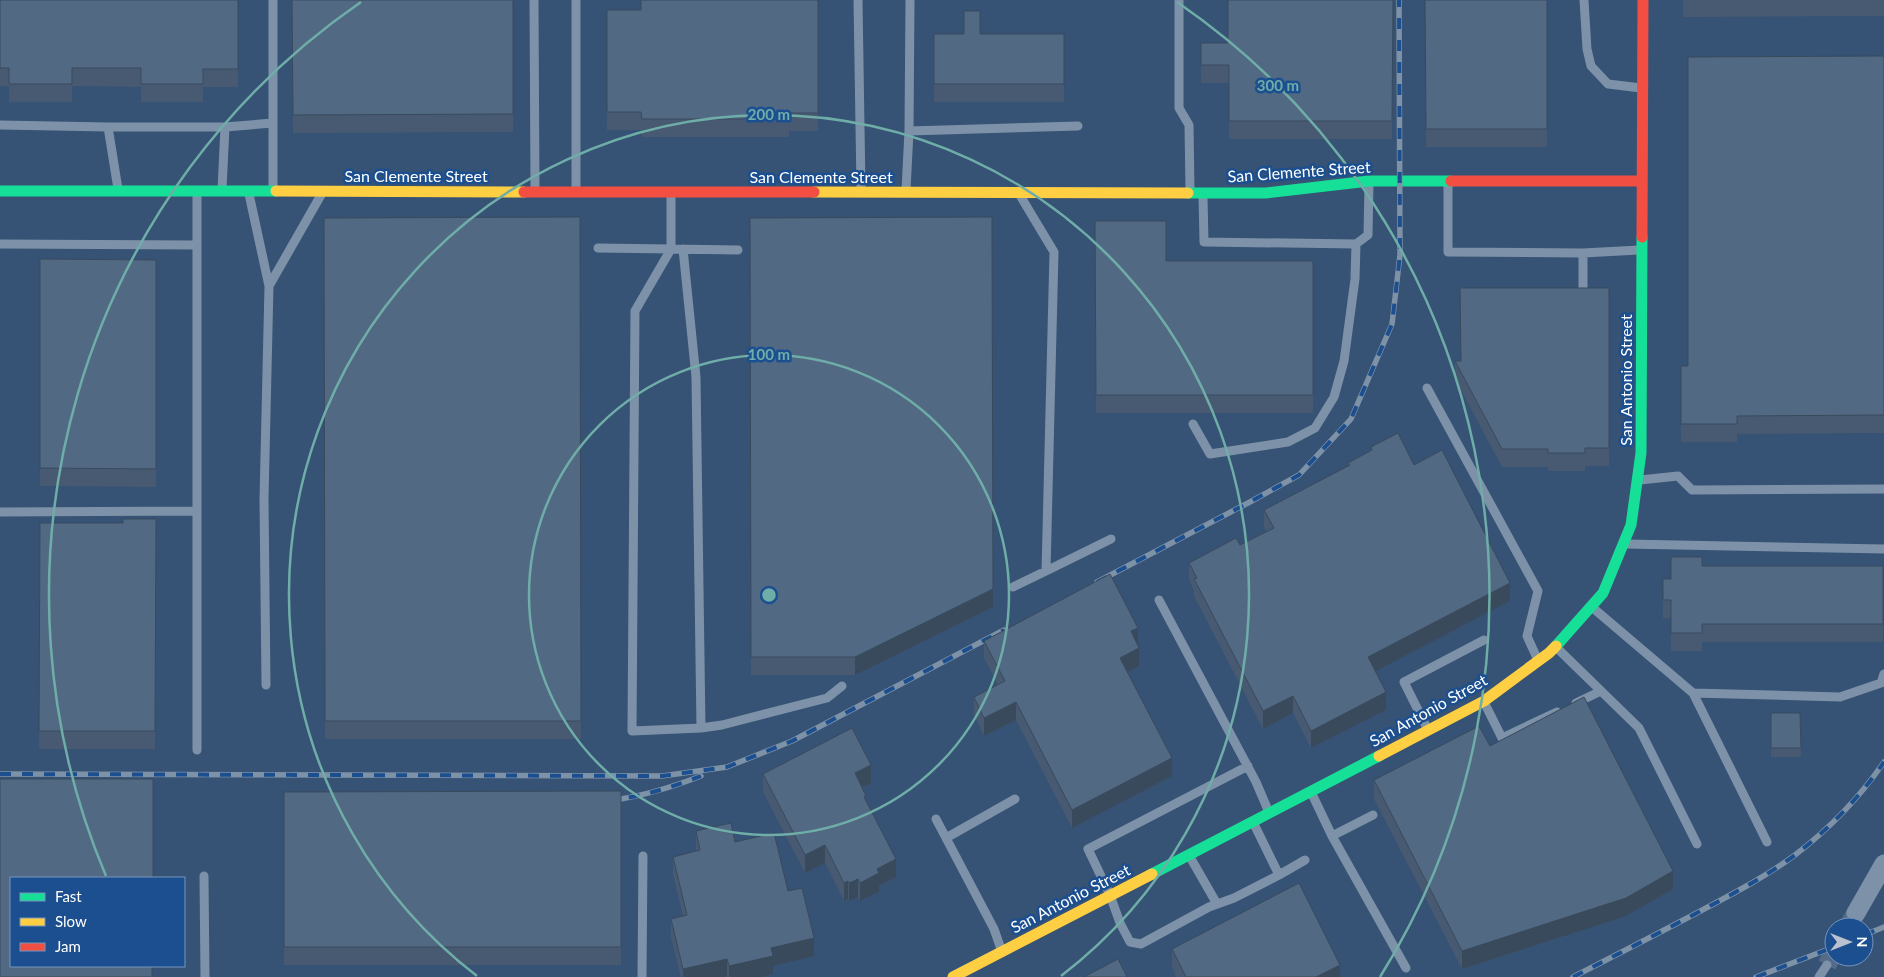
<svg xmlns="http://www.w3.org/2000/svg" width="1884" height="977" font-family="Lato,sans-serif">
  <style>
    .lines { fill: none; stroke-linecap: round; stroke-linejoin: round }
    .street-tunnel { stroke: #546c89; stroke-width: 19; stroke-dasharray: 19 9; stroke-linecap: butt }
    .lane { stroke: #7d92a8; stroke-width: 9 }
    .street { stroke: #7d92a8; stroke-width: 19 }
    .fast { stroke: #16e098; stroke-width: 11 }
    .slow { stroke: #ffcf43; stroke-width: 11 }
    .jam { stroke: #f24e42; stroke-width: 11 }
    .rail-casing { stroke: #7e92a7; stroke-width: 5.5 }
    .rail { stroke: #1b4f8f; stroke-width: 4; stroke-dasharray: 11; stroke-linecap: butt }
    .wall { fill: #475a72 }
    .shaded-wall { fill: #394a5c }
    .building { fill: #526984; stroke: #394a5c }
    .ring { fill: none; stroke: #6fada8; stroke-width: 2.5 }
    .labels { text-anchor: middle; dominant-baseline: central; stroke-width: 5; stroke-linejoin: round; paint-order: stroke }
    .street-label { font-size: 16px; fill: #fff; stroke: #1b4f8f }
    .centre { fill: #6fada8; stroke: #1b4f8f; stroke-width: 2.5 }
    .ring-label { font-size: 15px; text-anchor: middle; font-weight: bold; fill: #6fada8; stroke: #1b4f8f; stroke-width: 5; stroke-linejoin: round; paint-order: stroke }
  </style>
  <rect width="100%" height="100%" fill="#365274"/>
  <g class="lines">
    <path class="street-tunnel" d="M1848,927L1856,913
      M1827,965L1834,952"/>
    <path class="lane" d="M534,0L535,189
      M576,0V190
      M858,0L861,189
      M1179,0V108L1189,125L1190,190
      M1584,0L1587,49L1591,66L1608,84L1641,88
      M0,125L108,127L118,189
      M108,127H225L222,189
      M225,127L273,123V0
      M909,131L910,0
      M1448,184V252L1583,253L1639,250
      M273,190V123
      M906,190L909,131L1078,126
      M249,194L269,286L264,499L266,685
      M671,195V249L738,250
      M1203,196L1204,242L1356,244L1368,235L1369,184
      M1021,197L1054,252L1046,571L1111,539
      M0,244L197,245
      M598,248L671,249L635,311L632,731L701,728L696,377L683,249
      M269,286L321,195
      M1583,293V253
      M1427,388L1538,591L1527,636L1537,658
      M1193,424L1210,454L1288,442L1315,428L1334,397L1344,361L1355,279L1356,244
      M1640,480L1678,476L1692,490L1884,489
      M0,512L197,511
      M1626,544L1884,549
      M1013,587L1046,571
      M1159,600L1256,782L1268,810
      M1593,608L1693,693L1767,842
      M1557,648L1639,728L1697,844
      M1693,693L1840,697L1881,683L1884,674
      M1576,703L1601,691
      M1485,704L1502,738L1557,712
      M701,728L722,725L827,698L842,686
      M1427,728L1404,682L1484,640
      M197,750V194
      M1248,766L1088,849L1110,895L1120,923L1130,942L1141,944L1209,907L1234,898L1279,875L1254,824
      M1312,794L1332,836L1373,815
      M936,819L994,929L1001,949
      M1332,836L1406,968
      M946,838L1015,799
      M1190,857L1217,904
      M1279,875L1305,860
      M204,876L205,977
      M642,977L643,856
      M1819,977L1827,965"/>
    <path class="street" d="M1856,913L1884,864"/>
    <path class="fast" d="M0,191H276
      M1188,193H1266L1369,181H1451
      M1556,646L1603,593L1631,525L1641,453L1642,237
      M1152,874L1379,756"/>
    <path class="slow" d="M276,191L524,192
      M814,192L1188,193
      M1379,756L1484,701L1549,653L1556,646
      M953,977L1152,874"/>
    <path class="jam" d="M1451,181H1641
      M524,192H814
      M1642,237L1643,0"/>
    <g class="rail-casing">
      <path id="rail" d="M1097,582L1248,503L1299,475L1351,419L1392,324L1400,255L1399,0
        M0,774L662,776L727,767L792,741L1004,630
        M607,801C640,797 670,788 701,776
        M1864,935L1884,927
        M1573,977C1618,954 1663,931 1708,907C1738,891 1768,875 1795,855C1829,829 1860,797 1884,762
        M1756,977L1834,947"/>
    </g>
    <use href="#rail" class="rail"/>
  </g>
  <path class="wall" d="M0,0H238V87H203V102H141V87L72,86V102H9V86H0Z
    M292,0H513V132L293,133Z
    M818,0V131H789V137H642L641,130H607V10H641Z
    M1393,0L1392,139H1229V83H1201V43H1228Z
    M1425,0H1547V147H1426Z
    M1683,0H1884V16L1683,17Z
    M934,34H1064V102H934Z
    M1884,56V433L1737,434V442H1681V366H1688Z
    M580,217L581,739H325L324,218Z
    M750,218L993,607L855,675H751Z
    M1095,221L1166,261H1313V413H1096Z
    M40,259L156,260V487L40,486Z
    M1609,288V466H1585V471H1548V467H1502L1455,379V361H1460Z
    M1371,447L1414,465L1510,601L1375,671L1386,710L1311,748L1293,713L1263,729L1194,596V591L1189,580V563L1240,545L1266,531L1264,527V510L1348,466V463L1371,451Z
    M156,519L155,749H39L40,523H123Z
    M1702,566H1883V642H1702V651H1671V618H1663V579H1671Z
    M984,641L1138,645L1139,666L1128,672L1172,776L1072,828L1016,720L984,736L974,715V697L998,685L984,658Z
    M1771,713H1800L1801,757H1771Z
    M1490,746L1673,889L1626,916L1462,969L1374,799V780Z
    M763,774L871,783L862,788L866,802L896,877L879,886V892L860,901L858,897L849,901L848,899L844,901L825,863L805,873L763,792Z
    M621,791V965H284V792Z
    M696,831L735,842L788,891L814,956L773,966V974L761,977H681L671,937V919L683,916L673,875V857L696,851Z
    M1172,949L1340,977H1176L1172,967Z"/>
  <path class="shaded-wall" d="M1510,583V601L1368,675V657Z
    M993,589V607L855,675V657Z
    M1138,628V646L1131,631Z
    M1139,648V666L1120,676V658Z
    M1386,692V710L1311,748V731Z
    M1293,696V713L1263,729V711Z
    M1016,702V720L984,736V718Z
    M1172,758V776L1072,828V810Z
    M871,765V783L855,791V773Z
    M825,845V863L805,873V855Z
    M896,859V877L879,886V892L860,901V883L877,869Z
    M1673,871V889L1626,916L1462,969V951Z
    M858,879V897L849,901V883Z
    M848,881V899L844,901V883Z
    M814,938V956L773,966V974L761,977H729V966L771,948Z
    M727,959V977H683V969Z
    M1340,965V977H1316Z"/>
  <path class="building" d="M0,0H238V69H203V84H141V68H72V84H9V68H0Z
    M292,0H513V114L293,115Z
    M641,0H818V113H789V119H642L641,112H607V10H641Z
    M1228,0H1393L1392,121H1229V65H1201V43H1228Z
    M1425,0H1547V129H1426Z
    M964,11H980V34H1064V84H934V34H964Z
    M1884,56V415L1737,416V424H1681V366H1688V57Z
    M580,217L581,721H325L324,218Z
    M992,217L993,589L855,657H751L750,218Z
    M1095,221H1166V261H1313V395H1096Z
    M40,259L156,260V469L40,468Z
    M1460,288H1609V448H1585V453H1548V449H1502L1455,361H1461Z
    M1398,433L1414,465L1442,450L1510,583L1368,657L1386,692L1311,731L1293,696L1263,711L1194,579L1197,578L1189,563L1236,538L1240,545L1274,528L1264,510L1350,465L1348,463L1372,450L1371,447Z
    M123,519H156L155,731H39L40,523H123Z
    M1671,557H1702V566H1883V624H1702V633H1671V600H1663V579H1671Z
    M1110,574L1138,628L1131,631L1139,648L1120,658L1172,758L1072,810L1016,702L984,718L974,697L1005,681L984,641Z
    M1584,697L1673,871L1626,898L1462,951L1374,780L1479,726L1490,746Z
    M1771,713H1800L1801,748H1771Z
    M852,728L871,765L855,773L866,796L864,797L896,859L877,869L879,873L860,883L858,879L849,883L848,881L844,883L825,845L805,855L763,774Z
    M0,779H153V878H11V966H152V977H0Z
    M621,791V947H284V792Z
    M731,823L735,842L774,833L788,891L802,888L814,938L771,948L773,956L729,966L727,959L683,969L671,919L687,915L673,857L700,850L696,831Z
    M1299,883L1340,965L1316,977H1186L1172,949Z
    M1118,959L1127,977H1084Z"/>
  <g class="ring">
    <circle cx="769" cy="595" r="240"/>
    <path d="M477 976A480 480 0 1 1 1061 976"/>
    <path d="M106 876A720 720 0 0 1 361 2M1177 2A720 720 0 0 1 1380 977"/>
  </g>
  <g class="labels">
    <g class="street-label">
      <text transform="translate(1299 171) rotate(-4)">San Clemente Street</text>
      <text x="416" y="175">San Clemente Street</text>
      <text x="821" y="176">San Clemente Street</text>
      <text transform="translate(1625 380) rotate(-90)">San Antonio Street</text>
      <text transform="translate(1428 710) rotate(-29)">San Antonio Street</text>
      <text transform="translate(1070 898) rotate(-27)">San Antonio Street</text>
    </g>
  </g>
  <circle cx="769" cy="595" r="8" class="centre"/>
  <g class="ring-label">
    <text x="1278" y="91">300 m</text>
    <text x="769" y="120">200 m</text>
    <text x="769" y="360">100 m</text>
  </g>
  <rect x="10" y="877" width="175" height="90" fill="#1b4f8f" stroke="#7695bc"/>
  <rect x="20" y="893" width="25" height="8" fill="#16e098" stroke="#7695bc"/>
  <text x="55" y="902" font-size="15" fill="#ffffff">Fast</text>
  <rect x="20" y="918" width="25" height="8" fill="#ffcf43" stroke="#7695bc"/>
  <text x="55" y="927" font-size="15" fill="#ffffff">Slow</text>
  <rect x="20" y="943" width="25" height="8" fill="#f24e42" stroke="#7695bc"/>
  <text x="55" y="952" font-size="15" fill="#ffffff">Jam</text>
  <g transform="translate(1849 942) rotate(90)"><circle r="24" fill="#1b4f8f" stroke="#7695bc"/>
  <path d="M0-4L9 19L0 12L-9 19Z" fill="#b9c2ce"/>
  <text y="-8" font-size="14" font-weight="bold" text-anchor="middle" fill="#ffffff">N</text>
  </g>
</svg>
